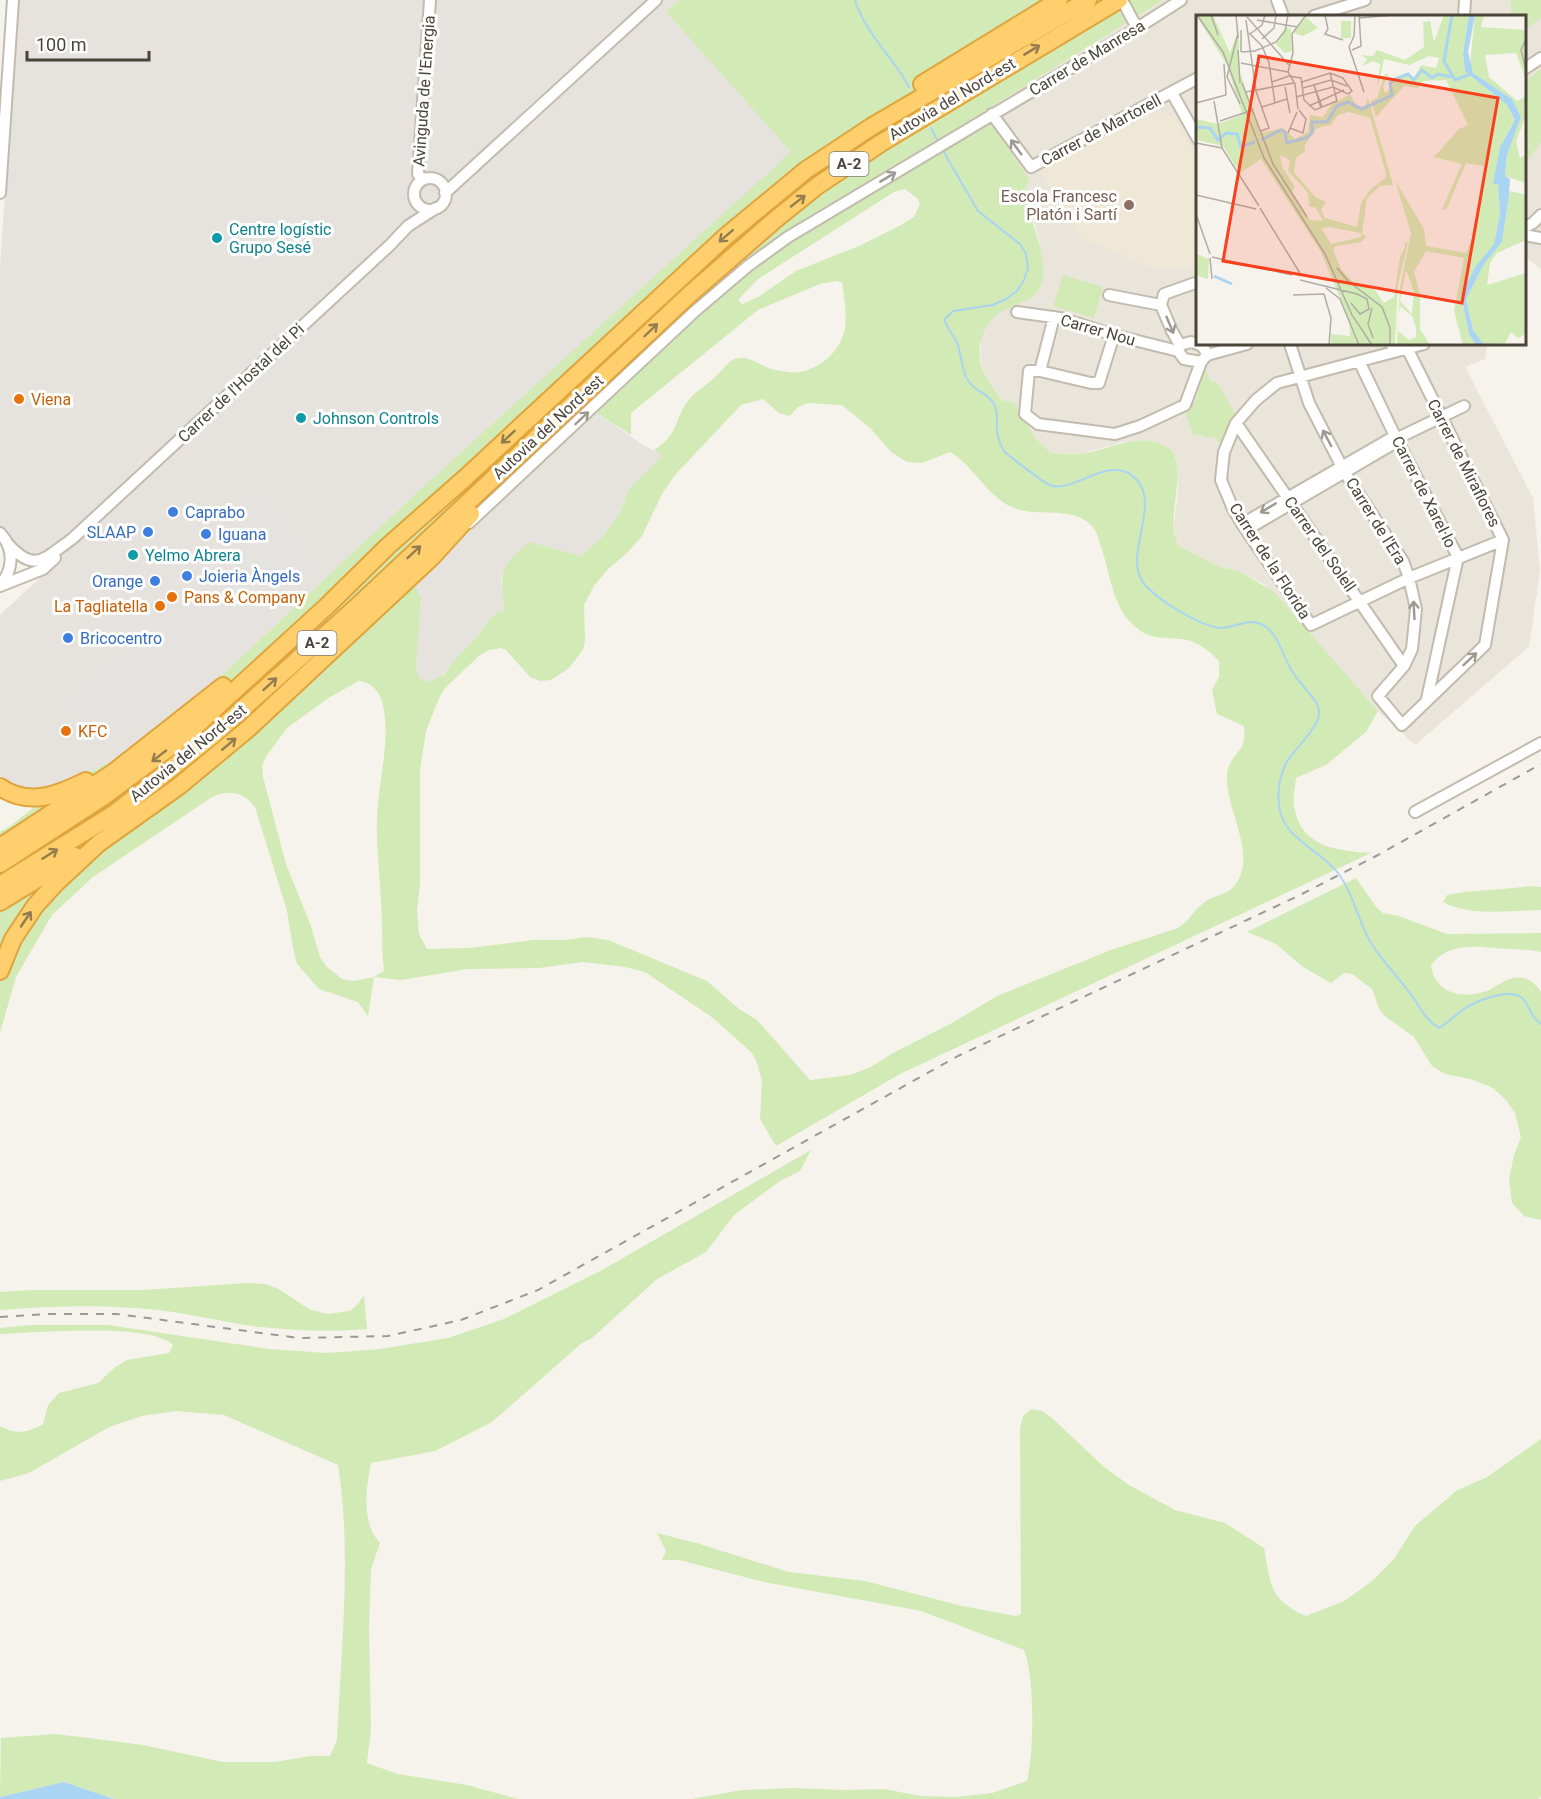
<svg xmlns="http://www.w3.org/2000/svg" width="1541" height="1799" font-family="Roboto,sans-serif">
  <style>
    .residential { fill: #eae5da }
    .industrial { fill: #e6e2dd }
    .education { fill: #efe8d6 }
    .green { fill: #d2eab5; fill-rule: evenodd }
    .parking { fill: #e5e3e0 }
    .water { fill: #a9d4f2 }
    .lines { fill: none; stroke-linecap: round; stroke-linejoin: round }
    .stream { stroke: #a9d4f2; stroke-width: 2 }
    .minor-casing { stroke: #c2bbae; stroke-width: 14 }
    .highway-casing { stroke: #e0a43c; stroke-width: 20 }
    .minor { stroke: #fff; stroke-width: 10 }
    .highway { stroke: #ffcf6e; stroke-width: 16 }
    .rail { stroke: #9a9a9a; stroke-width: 2; stroke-dasharray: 8 8; stroke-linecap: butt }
    .oneway { stroke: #937c4e }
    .oneway2 { stroke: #9c9892 }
    .education-dot { fill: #8d6e63; stroke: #fff; stroke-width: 2 }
    .culture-dot { fill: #0f9aa8; stroke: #fff; stroke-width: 2 }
    .food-dot { fill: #e8710a; stroke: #fff; stroke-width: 2 }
    .shop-dot { fill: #3f7fe0; stroke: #fff; stroke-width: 2 }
    .labels { text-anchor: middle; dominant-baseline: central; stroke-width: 6; stroke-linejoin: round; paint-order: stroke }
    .shield { fill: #fff; stroke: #817c74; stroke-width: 1.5 }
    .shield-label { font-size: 15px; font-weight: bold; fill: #4b4439 }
    .street-label { font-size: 16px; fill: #4b4439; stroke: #fff }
    .education-label { font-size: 16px; fill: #785e54; stroke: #fff; text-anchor: end }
    .culture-label { font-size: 16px; fill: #0d838f; stroke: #fff; text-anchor: start }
    .food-label { font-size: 16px; fill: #c56008; stroke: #fff; text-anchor: start }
    .shop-label { font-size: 16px; fill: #366cbe; stroke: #fff; text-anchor: start }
    .inset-river { fill: none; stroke: #a9d4f2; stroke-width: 3 }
    .inset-road { fill: none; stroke: #b2ada4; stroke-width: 1.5 }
    .view { fill: #fc3f1d; fill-opacity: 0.15; stroke: #fc3f1d; stroke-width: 3 }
    .inset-edge { fill: none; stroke: #4b4439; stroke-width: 3 }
  </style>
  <rect width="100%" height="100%" fill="#f6f3ec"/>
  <path class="residential" d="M1163,0H1541V269L1525,257L1524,16H1198V344H1487L1485,359L1465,367L1533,498L1540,571L1529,647L1415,745L1378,711L1264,584L1239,571L1220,567L1179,546L1176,541L1174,524L1178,490L1177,469L1176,459L1169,449L1147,440H1139L1123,442L1081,454L1051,453L1035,438L1014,402L1002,400L983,371L980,355L981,340L985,326L1003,310L1030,298L1041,287L1043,271L1039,240L1025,191L982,112Z"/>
  <path class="industrial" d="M18,0H679L666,12L792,152L411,498L191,704L112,761L64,784L29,791L8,784L0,775V615L49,569L23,555L0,528V268Z
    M597,413L643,445L664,456L629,489L620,513L603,536L581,556L544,546L501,576L504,611H498L489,620L476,638L439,678L429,682L423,681L419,678L416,666L421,598L412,585Z"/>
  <path class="education" d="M1154,111L1157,116L1167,111L1169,116L1173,114L1197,159V264L1189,268L1155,269L1082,238L1040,172Z"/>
  <path class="green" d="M679,0H1163L983,112L1029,179C1028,183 1025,188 1025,192C1027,217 1053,262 1040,288C1034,300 1017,304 1006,309C983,320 973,350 984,373C989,382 996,391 1002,400L1014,402L1035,438L1051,453C1061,453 1070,455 1080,454C1111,451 1144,426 1173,452C1186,483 1164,519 1179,546L1220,567L1239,571L1273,591L1378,711L1366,732L1326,765L1296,778C1295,788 1292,802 1295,811C1303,848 1340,851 1371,853L900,1074L776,1146L760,1119L762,1080L756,1060L751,1052L713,1018L645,972L625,967L583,962L539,968L468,969L401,980L374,977L368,1016L358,1002L319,989L297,964L293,948L287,911L255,807C244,792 230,789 212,797L93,877L52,915L16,977L0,1033V832L10,826L64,784L112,761L191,704L411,498L791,152L666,12ZM905,189L918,199L920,204L914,217L901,225L859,246L796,271L758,297L742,304L738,300L758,279L894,192ZM836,281L842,282C844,295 847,316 845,328C841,353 813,376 788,372C781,371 772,370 766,367C755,362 743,353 731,361C725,365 721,372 715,377C705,387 693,392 685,405C673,426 677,435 654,450L663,456L629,489L620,513L603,536L581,556L530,542C497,567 501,572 504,611H498L489,620L476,638L457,657L443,675L429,682L419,678L416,666L421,598L413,584L597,413L631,435V413L758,310L820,284ZM763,399L779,413L790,416L797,408L807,403L842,405L871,429L891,452L907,462L922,463L950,452C974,466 987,497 1014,508C1040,518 1078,504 1095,530C1098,535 1099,542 1101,547C1111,575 1112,610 1138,629C1151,640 1165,637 1181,639C1197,641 1209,650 1219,661V677L1212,690L1217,714L1244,726C1244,730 1245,736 1244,740C1241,756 1226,756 1227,781C1228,815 1262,863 1229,891C1223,895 1214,896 1208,900C1195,907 1190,921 1178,928L1111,950L997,996L952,1023L895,1052L869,1068L850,1075L810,1080L757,1020L739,1009L707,981L608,940L587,937L565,940H533L469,948L427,949L419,934L417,910L420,885V771L426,731L439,698L445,688L480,655L489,650L501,648L506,650L530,677L540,681L551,680L569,668L583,650L585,640L584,605L594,586L608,569L627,553L642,536L662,494L675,475L741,405ZM359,681C373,683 379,691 383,705C391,742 378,782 377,819C376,847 380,875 381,902C383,925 381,948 384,971L374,977L353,981L342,979L326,966L320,957L311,926L286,864L263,777L262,766L267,755L287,728L330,697Z
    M1511,0H1541V18L1525,29L1524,16H1511Z
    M1541,69V142L1525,163V81Z
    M1063,275L1103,287L1094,318L1053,306Z
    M1205,369L1211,382L1216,381L1236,415L1231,420L1223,443L1217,441V439L1209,436L1208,438L1197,434L1194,437L1185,413C1198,406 1200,383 1205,369Z
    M1356,878L1377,908L1383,913L1399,916L1447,934L1541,933V952C1530,949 1520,950 1509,949C1483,947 1447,940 1431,966C1436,995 1464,1000 1489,990C1500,985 1509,975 1523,978C1531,979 1537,986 1541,992V1220L1524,1216L1512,1203L1509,1179L1514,1155L1521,1137L1515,1113L1506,1100L1493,1088L1486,1085L1470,1079L1445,1074L1432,1066L1414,1037L1386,1017L1380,1011L1372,989L1352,974L1344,973L1331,983L1303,967L1276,944L1247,932Z
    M1529,886L1541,887V910C1511,910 1470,917 1443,902L1447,895C1474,889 1502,891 1529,886Z
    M811,1150L800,1171L780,1181L734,1215L706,1252L657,1279L592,1338L582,1343L492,1422L435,1451L371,1463C366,1488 361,1523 380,1543L371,1569L369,1627L371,1729L367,1763L398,1774L467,1785L518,1799H114L64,1782L0,1797L1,1738L55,1734L89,1738L143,1745L223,1762H275L311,1756H330L337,1740C341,1650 352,1554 338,1465L224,1415L176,1411L142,1416L109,1427L29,1473L0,1481V1426C17,1435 27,1433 43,1424L48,1405L59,1393L98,1383L114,1368L127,1360L169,1353L173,1345C150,1322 34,1333 0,1334V1328L30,1325H108L269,1349L327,1353L380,1349L448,1338L504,1319L602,1270Z
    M247,1283L265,1284L277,1288L309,1309L327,1314L350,1311L358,1304L364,1295L367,1329C331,1332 297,1331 261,1327C226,1323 192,1314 157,1310C104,1304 52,1306 0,1310V1292L34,1290H144Z
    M1031,1409L1042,1411L1051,1417L1104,1467L1129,1485L1175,1510L1225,1523L1264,1548C1271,1585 1269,1599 1306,1616L1344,1601L1371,1582L1394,1559L1415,1526L1428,1515L1456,1491L1487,1477L1541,1439V1796L1539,1799H692L742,1790L793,1788L845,1790L884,1789L921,1796L956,1797L992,1793L1027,1781C1034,1751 1035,1677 1024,1650L921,1611L764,1582L679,1560H662L666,1551L657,1533L700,1544L789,1572L865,1581L962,1606L1016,1616L1021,1614L1020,1428L1023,1416Z"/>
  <path class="parking" d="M259,494L317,571L183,696L163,711L102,745L69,705L136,642L119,622L131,610L143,622L154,613L166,625L249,548L231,527L240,519L236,514Z"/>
  <path class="water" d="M64,1782L114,1799H0V1797Z"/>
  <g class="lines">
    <path class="stream" d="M855,0C865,33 893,57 909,87
      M931,128L938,141
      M942,149L978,211L1020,244L1026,254L1028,268L1024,280L1017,291L1006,299L993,305L953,311L944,320C948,328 953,335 957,343C962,355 961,372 969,382C976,392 990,394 995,406C999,415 996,423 997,432C998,437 1001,447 1004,451C1008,455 1045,484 1050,485C1073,495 1112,451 1137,480C1161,508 1121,558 1145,585C1158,600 1201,627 1221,628C1234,628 1248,618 1261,624C1278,631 1283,657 1292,671C1299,683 1310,692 1317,704C1328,723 1293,748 1285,765C1280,776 1277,793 1279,805C1283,840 1319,848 1338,873C1354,894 1358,922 1371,943C1381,959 1395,974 1406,988C1418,1002 1423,1018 1439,1028C1449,1022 1453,1017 1461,1011C1473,1002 1509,987 1522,998C1530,1005 1530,1017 1541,1024"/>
    <g class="minor-casing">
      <path id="minor" d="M1122,0L1137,28
        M1277,0L1283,16
        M1314,16L1365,0
        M1464,16L1465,0
        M1524,69L1541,58
        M1172,93L1198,139
        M992,114L1031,167L1198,78
        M414 194a16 16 0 1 1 32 0a16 16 0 1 1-32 0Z
        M423,179L418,174L430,0
        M0,193L13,0
        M445,193L656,0
        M1524,228L1533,223L1541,215
        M1524,235L1541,238
        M1109,295L1161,305
        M1161,305L1164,294L1198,282
        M1161,305L1172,331L1180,345
        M1017,312L1060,318L1114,335L1178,351
        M1114,335L1099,383H1091L1040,371H1029L1025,414L1038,424L1115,434L1140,426L1185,405L1201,362
        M1191,342C1199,344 1205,346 1207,355L1201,362L1184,359L1178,351L1180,345Z
        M1290,344L1309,403L1345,473L1403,561L1409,578L1416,609L1412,649L1404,666L1378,696L1402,725L1485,645L1503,540L1407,348
        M1391,344H1392
        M1424,344L1277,383L1256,400L1236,423L1224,452L1221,480L1233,509L1242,524L1311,625L1409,578L1503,540
        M1207,355L1247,344
        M1359,361L1395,436L1458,557L1427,699
        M1040,371L1054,317
        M1236,423L1404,666
        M1400,437L1464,406
        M469,523L694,312L748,266L788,237L1131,32L1181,0
        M1242,524L1395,436L1400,437L1398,441L1246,530
        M0,533C14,548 14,568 1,584
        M8,544C35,574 45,558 72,539L390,245L408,226L436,208
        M0,586L43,569L55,558
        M1415,812L1541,743"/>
    </g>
    <g class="highway-casing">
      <path id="highway" d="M922,84L1059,0
        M0,787C29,807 58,795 86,781
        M0,847L114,772L223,686
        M0,864L103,797L185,736L328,605L388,546L465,478L725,237L806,170L871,127L1088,0
        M0,885L115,813L212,736L352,611L690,294L776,219L817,186L881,143L1119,0
        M0,902L75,856
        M0,971L13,939L35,906L55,884L99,843L179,786L249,728L431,558L471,514"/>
    </g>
    <use href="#minor" class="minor"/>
    <use href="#highway" class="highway"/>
    <path class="rail" d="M0,1317L46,1314H117L299,1338L388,1336L461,1320L538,1290L958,1056L1298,896L1378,855L1541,764"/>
  </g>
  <defs><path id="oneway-shaft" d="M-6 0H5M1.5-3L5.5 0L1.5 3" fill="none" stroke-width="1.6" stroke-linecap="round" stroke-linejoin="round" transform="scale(1.5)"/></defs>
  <g class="oneway">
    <use href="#oneway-shaft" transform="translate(1032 50) rotate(-31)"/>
    <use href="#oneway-shaft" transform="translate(798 201) rotate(-38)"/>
    <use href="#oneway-shaft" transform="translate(726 236) rotate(139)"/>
    <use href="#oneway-shaft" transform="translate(651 330) rotate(-44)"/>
    <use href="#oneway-shaft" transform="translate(508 437) rotate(137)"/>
    <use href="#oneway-shaft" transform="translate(414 552) rotate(-43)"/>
    <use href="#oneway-shaft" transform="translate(270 684) rotate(-42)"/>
    <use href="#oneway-shaft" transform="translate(229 744) rotate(-40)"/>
    <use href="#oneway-shaft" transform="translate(159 756) rotate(142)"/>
    <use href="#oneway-shaft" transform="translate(50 854) rotate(-32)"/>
    <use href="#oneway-shaft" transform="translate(26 919) rotate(-56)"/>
  </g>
  <g class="oneway2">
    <use href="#oneway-shaft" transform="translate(1016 147) rotate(-126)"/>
    <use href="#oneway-shaft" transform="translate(888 177) rotate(-31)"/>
    <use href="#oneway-shaft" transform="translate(1170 325) rotate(67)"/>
    <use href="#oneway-shaft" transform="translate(582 418) rotate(-43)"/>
    <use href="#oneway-shaft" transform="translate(1327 438) rotate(-118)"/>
    <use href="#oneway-shaft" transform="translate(1268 508) rotate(149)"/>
    <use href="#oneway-shaft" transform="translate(1414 610) rotate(-93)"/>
    <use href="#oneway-shaft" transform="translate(1470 659) rotate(-43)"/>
  </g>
  <circle class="education-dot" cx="1129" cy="205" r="6"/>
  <g class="culture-dot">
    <circle cx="217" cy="238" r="6"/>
    <circle cx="301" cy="418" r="6"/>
    <circle cx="133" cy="555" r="6"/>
  </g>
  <g class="food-dot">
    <circle cx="19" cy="399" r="6"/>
    <circle cx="172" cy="597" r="6"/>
    <circle cx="160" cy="606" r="6"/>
    <circle cx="66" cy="731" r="6"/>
  </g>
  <g class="shop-dot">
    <circle cx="173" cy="512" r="6"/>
    <circle cx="148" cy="532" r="6"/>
    <circle cx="206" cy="534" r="6"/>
    <circle cx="187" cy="576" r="6"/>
    <circle cx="155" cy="581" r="6"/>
    <circle cx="68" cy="638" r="6"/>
  </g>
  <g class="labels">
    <g class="shield">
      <rect x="829.5" y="152" width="39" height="24" rx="4.5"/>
      <rect x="297.5" y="631" width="39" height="24" rx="4.5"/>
    </g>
    <g class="shield-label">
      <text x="849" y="164">A-2</text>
      <text x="317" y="643">A-2</text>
    </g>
    <g class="street-label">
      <text transform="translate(1087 58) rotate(-31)">Carrer de Manresa</text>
      <text transform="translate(424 91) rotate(-86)">Avinguda de l'Energia</text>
      <text transform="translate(952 99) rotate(-31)">Autovia del Nord-est</text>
      <text transform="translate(1101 130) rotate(-28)">Carrer de Martorell</text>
      <text transform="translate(1098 330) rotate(16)">Carrer Nou</text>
      <text transform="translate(241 383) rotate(-43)">Carrer de l'Hostal del Pi</text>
      <text transform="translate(548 427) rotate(-43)">Autovia del Nord-est</text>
      <text transform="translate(1464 463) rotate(63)">Carrer de Miraflores</text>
      <text transform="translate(1424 492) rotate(63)">Carrer de Xarel·lo</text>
      <text transform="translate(1376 521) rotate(58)">Carrer de l'Era</text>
      <text transform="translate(1320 544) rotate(55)">Carrer del Solell</text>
      <text transform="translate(1270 561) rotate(57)">Carrer de la Florida</text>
      <text transform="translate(188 753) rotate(-39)">Autovia del Nord-est</text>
    </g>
    <g class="education-label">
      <text x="1117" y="196">Escola Francesc<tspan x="1117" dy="18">Platón i Sartí</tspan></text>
    </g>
    <g class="culture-label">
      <text x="229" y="229">Centre logístic<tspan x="229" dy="18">Grupo Sesé</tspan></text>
      <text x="313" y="418">Johnson Controls</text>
      <text x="145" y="555">Yelmo Abrera</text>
    </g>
    <g class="food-label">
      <text x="31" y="399">Viena</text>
      <text x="184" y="597">Pans &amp; Company</text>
      <text x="148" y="606" text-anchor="end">La Tagliatella</text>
      <text x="78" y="731">KFC</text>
    </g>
    <g class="shop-label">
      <text x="185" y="512">Caprabo</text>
      <text x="136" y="532" text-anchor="end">SLAAP</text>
      <text x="218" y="534">Iguana</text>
      <text x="199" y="576">Joieria Àngels</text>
      <text x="143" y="581" text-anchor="end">Orange</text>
      <text x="80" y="638">Bricocentro</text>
    </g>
  </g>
  <g transform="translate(1196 15)">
    <rect width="330" height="330" fill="#f6f3ec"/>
    <path d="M0,0H17L34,38L43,14V55L65,118L87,113L99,124L112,117L114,100L127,102L135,90L154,79L161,92L169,91L172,83L197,170L184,171L171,183L166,219L170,221L166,227L140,231L137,235L145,254L157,267L179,275L188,288L198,282L204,242L209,233L208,228H212L202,269L199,330H135V319L154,321L153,305L125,237L65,144L44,158L27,131L0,125V104L22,109L46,100L31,50ZM153,97L174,103L190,158L189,163L174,175L165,188L161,212L129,203L125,195L130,187L119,182L98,157L100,143L109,136V130L121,113L135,110L142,100ZM84,140L94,145L92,156L112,178L113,191L120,193L127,206L114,205L106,192L96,176L99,172L86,152ZM132,212L165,218V222L135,229L126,214ZM248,0H273L267,39L269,56L311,90L319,105L304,132L301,149L298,169H302L304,199L298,229L280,251L265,279L273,319L280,330H267L258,296L268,243L230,236L218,257L224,279V314L234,330H201L204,273L215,218L199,165L228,214L230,231L270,238L280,213L289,156L288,151L270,148L250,195L246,194L266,149L238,142L263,114L272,110L250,65L227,66L222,73L208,71L180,102L175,86L181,83L189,59H193L187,71L189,78L193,75L194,64L211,58L218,62L225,50L240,53L243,43L233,41L213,50L188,44L181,75L184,49L177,46L166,51L171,44L165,40L177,41L181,35L209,45L228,32L227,7L234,6L238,27ZM210,255L218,276L216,299L204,286ZM204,291L216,301L220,313V322L213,325L201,315ZM279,0H288L285,12L330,15V65L320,38L289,40L293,62L321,86L330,81V100L320,127L324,143L330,139V168L309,161L311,140L325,102L316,84L277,58L274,50ZM110,2L122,13L107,21L98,18ZM145,6H155V23H145ZM90,12L95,14L96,36L89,38L79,28ZM314,176L330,180V225L301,238L294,248L291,270L330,258V319L322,323L315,317L309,328L288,330L277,315L270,284L288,249L306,227ZM0,239L13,244L12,264L0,260Z" fill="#d2eab5" fill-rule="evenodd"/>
    <path d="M273,0H279L272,37L277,58L316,84L325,102L311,140L309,161L314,164L313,181L306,227L288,249L270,284L277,315L288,330H280L273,319L265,279L280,251L298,229L304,199L302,169H297L304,132L319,105L311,90L269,56L267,39Z" fill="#a9d4f2"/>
    <path class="inset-river" d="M256,0L248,46L259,65L275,59M0,112L14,113L22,125L30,118L41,119L45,132L59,127M65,125L85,115L89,117L91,128L110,123L116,118V107H131L141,91L152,87L166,94L196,80L194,68L204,62L212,59L218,65L226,55L236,63L242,59L255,62M18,261L36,269"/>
    <path class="inset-road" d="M1,0L27,37L68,143L129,239L156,300L176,330M15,0L22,20M40,0L42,23M129,0L132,14L129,19L147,25M159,0L158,21L153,32L168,77M51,2L93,50M163,3L198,0M50,5L60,76L73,113L65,116M61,5L101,12M45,15V37M42,18L31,62L44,89M53,18L66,31L73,48L79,88M54,19L66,10L69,0M66,24L78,13L80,0M330,24L325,35L330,55M42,35L44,68M156,35L165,31L163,0M45,37L59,36L80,27L89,16L92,0M45,48L92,57M28,49L30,80M76,67L93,61L105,63L108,85L119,95L141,86L134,58M46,68L77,149L111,202M89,72L94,98M107,73L135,65L151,71M50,77L98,68M100,82L137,72L152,79L156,76L147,63L134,58L106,67M18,86L26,133L63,191M0,88L30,80M113,91L148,75M66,92L91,84M125,93L118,70L126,92M102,94L99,69L92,57L97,38L96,19L110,0M24,106L57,95M94,113L107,118L110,104L103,95M92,118L101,97M0,128L26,133M0,180L60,194M64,193L105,260M0,199L14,239M16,242L96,260M14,243L16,264M141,253L152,266L186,292L194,313V330M104,265L161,279L171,284L173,294L164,299L155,288M130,273L144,284L163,330M128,279L135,303L133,330M97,280L128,279M176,293L172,309L177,323"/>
    <path class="view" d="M63,41L302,83L266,288L27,246Z"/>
    <rect width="330" height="330" class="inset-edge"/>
  </g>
  <path d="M27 51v9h122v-9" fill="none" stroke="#4b4439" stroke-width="3"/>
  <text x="36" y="51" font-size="18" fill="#4b4439" stroke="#ffffff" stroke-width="4.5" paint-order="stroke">100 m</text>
</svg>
